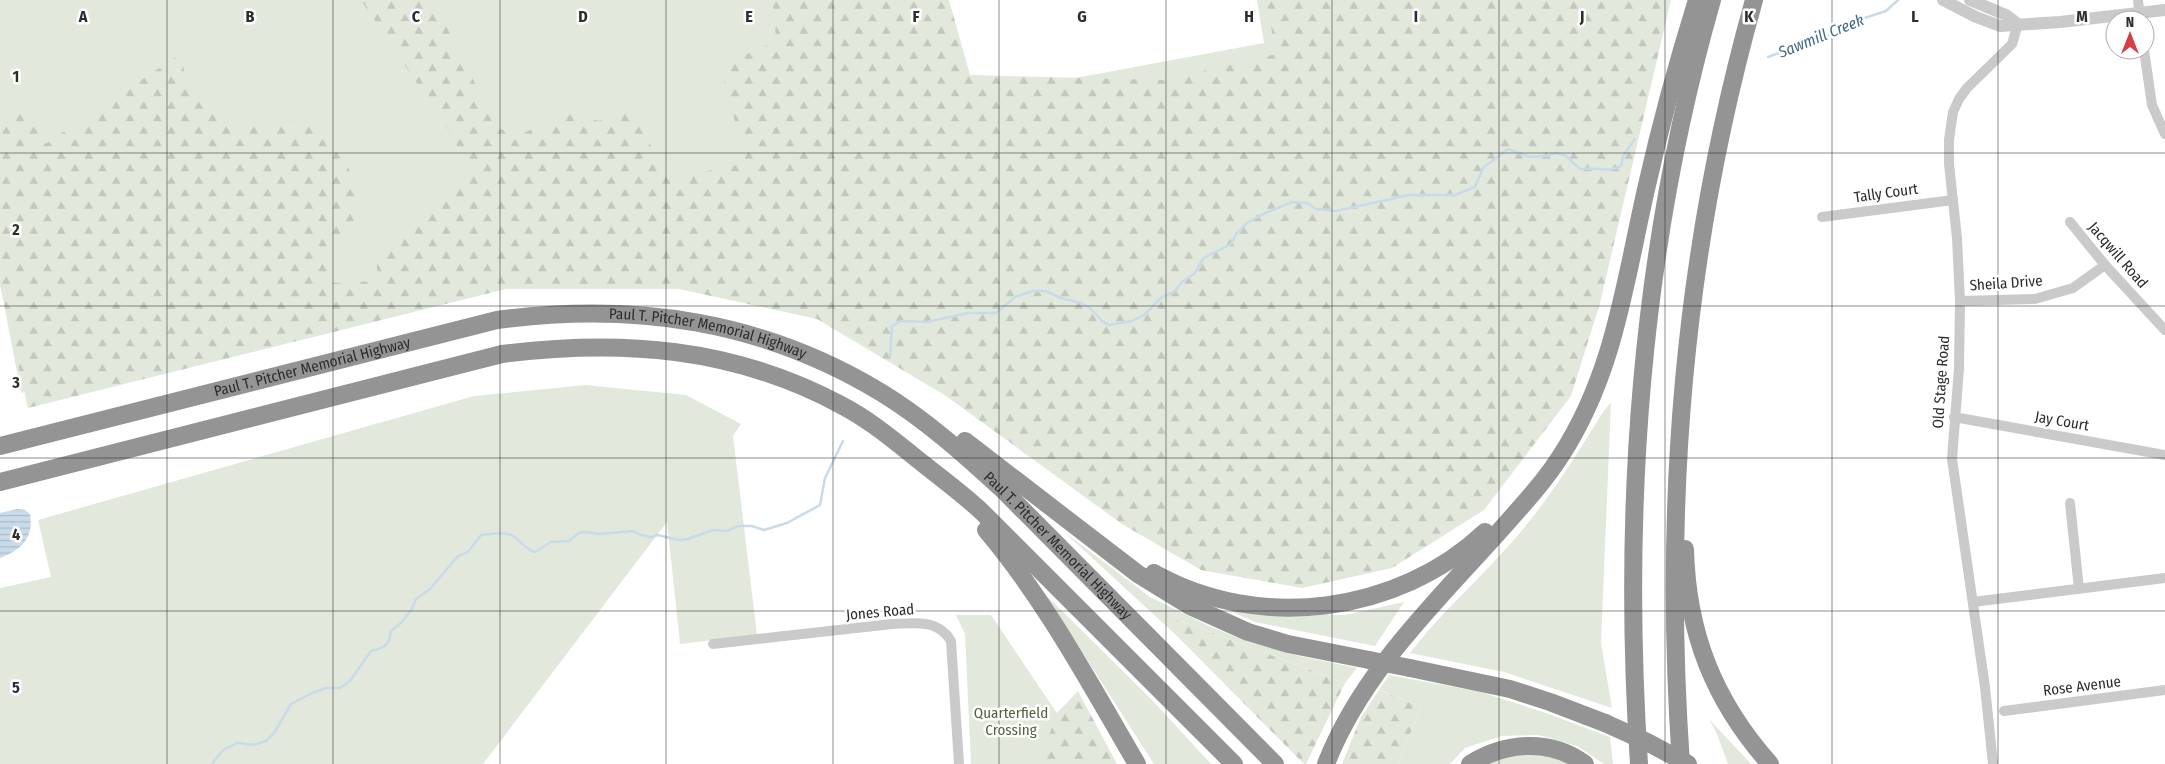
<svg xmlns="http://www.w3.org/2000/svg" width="2165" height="764" font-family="'Fira Sans Condensed',sans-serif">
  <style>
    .green { fill: #e2e9dc }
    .forest { fill: url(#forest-firs) }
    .water { fill: url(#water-rules) }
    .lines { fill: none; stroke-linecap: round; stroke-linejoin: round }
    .stream { stroke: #c9dae8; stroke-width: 2.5 }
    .minor { stroke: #cacaca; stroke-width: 10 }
    .tertiary { stroke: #cacaca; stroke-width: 12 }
    .motorway { stroke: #949494; stroke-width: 18 }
    .motorway-bridge { stroke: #949494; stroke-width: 18 }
    .grid { fill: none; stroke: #2d2d2d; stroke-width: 1; stroke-opacity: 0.55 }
    .labels { text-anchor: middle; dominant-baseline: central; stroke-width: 5; stroke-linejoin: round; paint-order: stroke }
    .street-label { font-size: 15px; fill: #2d2d2d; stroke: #fff }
    .park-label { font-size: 15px; fill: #4e643f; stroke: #fff }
    .water-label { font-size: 16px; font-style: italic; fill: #436987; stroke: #fff }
    .grid-label { font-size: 16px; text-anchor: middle; font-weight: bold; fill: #2d2d2d; stroke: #fff; stroke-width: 5; stroke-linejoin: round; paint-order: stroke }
  </style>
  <defs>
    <pattern id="forest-firs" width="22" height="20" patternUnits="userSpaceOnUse" patternTransform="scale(1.25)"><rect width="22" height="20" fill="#e2e9dc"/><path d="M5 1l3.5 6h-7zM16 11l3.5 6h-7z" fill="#c2c8bd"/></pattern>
    <pattern id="water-rules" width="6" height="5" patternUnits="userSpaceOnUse" patternTransform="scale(1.25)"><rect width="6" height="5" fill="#c9dae8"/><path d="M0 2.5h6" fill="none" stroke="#adbbc7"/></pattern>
  </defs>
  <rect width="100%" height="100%" fill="#fff"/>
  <path class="green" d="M0,0H802L827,124L1264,43L1257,0H1495L859,276L452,284L21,393L0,283Z
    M585,385L686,395L741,424L733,436L757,635L680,644L667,522L483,764H0V588L51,577L38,520L474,396Z
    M1611,402L1601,643L1612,708L1504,672L1410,653C1438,616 1472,586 1503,552C1543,509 1573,461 1603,412Z
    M1063,531L1150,597L1211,627L1249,642L1299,656L1357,668L1345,683C1289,663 1234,640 1177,620V636Z
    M1045,594L1153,701L1211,764H1154Z
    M1404,602L1375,646L1255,622L1217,605L1258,613L1345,615Z
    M956,615H991L1091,764H971L965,634Z
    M1389,675L1481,692L1546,713L1610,737L1613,764H1604L1577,746L1539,735L1502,736L1465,748L1450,764H1398L1421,707L1379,690Z
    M1709,719L1751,764H1728L1717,734Z
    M1524,753L1560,758L1570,764H1483Z"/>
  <path class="forest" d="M361,0H433L498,129L524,133L568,111L599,121L632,106L667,179L746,163L720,66L776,41L774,9L771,0H949L970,75L1164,80L1276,54L1266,0H1671L1600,303L1571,396L1484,510L1392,568L1302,588L1201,570L1122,524L946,396L817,319L679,289H506L28,408L0,286V123L5,120L25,97L45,144L182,53L186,90L204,100L233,124L303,121L325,135L344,159L358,188L354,220L329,247V283L378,281L376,253L407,229L467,178L455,140Z
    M1177,620C1234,640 1289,663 1345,683L1306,764H1304L1177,636Z
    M1379,690L1421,707L1398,764H1342L1361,717Z
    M1078,691L1117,764H1039L1057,713Z"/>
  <path class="water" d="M17,509L25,510L30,514C34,538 21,550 0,558V513Z"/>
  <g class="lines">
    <path class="stream" d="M1768,57L1821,37L1837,33L1852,22L1886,11L1898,0
      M890,357L892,326L901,321L926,322L968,313H996L1015,297L1033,291H1046L1061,298L1081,303L1091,309L1102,321L1109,325L1132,321L1144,315L1162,297L1174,292L1183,281L1194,274L1204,258L1231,244L1236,234L1247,223L1263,214L1292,202L1307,203L1316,209L1336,211L1409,195H1455L1475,187L1483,168L1508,149L1530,157L1544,156L1557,153L1566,156L1580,169C1595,167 1609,173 1621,166L1623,156L1635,139
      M212,764L223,750L237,743L253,745L266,741L274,733L291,704L312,693L326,688H340L350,681L371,651C385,648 389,645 391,631L401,623L412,609L416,599L429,590L458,556L468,552L481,535C491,534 504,531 513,536C522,541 525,550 535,552L551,542L569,541L579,533L587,532L598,534L633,531L641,535L651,537L658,535L678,540L688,539L713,530L727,531L738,526H752L764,530L787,523L820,505L825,478L843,441"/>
    <path class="minor" d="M2138,0L2140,20
      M2144,50L2152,105L2165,134
      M1822,217L1953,200
      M2070,222L2105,265L2165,330
      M1960,301L2035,299L2073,288L2105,265
      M1954,417L2165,455
      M2070,503L2079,589
      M1973,602L2165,578
      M713,644L892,624C915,623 938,619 951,641L959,764
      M2004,711L2165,690
      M1993,764L1985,687L1952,459L1959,368L1960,301L1957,238L1949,164V140L1953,112L1959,99L1967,88L2012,44L2018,24"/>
    <path class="tertiary" d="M1943,0L1976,17L2000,26L2060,22L2165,10
      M1970,0L2006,15L2018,24"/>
    <g class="motorway">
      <path d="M965,441L1138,574L1190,606L1248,632L1288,644L1369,660"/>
      <path id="s1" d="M0,446L497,320C634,302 762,320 882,393C926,420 965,455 1003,490L1275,764"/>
      <path d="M0,482L502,354C621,339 733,347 841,405C870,420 895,441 921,462C942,479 963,494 982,512L1234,764"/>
      <path d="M986,530C1046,601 1090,684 1137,764"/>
      <path d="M1685,549C1687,633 1714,701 1770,764"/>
      <path d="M1154,573C1259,632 1398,614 1485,532"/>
      <path d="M1410,668L1510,689L1550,702L1605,723"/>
      <path d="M1326,764C1361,674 1433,605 1496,535C1518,510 1542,485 1560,457C1615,373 1625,280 1647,185C1661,123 1678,61 1697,0"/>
      <path d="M1470,764C1505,742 1550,738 1585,764"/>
      <path d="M1639,764C1622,507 1641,248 1712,0"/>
      <path d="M1681,764C1663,504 1683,252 1754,0"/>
    </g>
    <path class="motorway-bridge" d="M1369,660L1410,668
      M1605,723L1647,742L1688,764"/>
  </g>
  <path class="grid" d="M167,0V764M333,0V764M500,0V764M666,0V764M833,0V764M999,0V764M1166,0V764M1332,0V764M1499,0V764M1665,0V764M1832,0V764M1998,0V764M0,153H2165M0,306H2165M0,458H2165M0,611H2165"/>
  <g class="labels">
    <g class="street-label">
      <text transform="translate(1886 193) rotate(-8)">Tally Court</text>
      <text transform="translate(2118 255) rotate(49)">Jacqwill Road</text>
      <text transform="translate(2006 283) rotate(-4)">Sheila Drive</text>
      <text stroke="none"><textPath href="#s1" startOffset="726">Paul T. Pitcher Memorial Highway</textPath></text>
      <text stroke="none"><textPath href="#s1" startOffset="322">Paul T. Pitcher Memorial Highway</textPath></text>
      <text transform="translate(1941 382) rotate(-86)">Old Stage Road</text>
      <text transform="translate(2062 421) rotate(10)">Jay Court</text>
      <text stroke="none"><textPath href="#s1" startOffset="1146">Paul T. Pitcher Memorial Highway</textPath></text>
      <text transform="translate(880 612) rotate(-5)">Jones Road</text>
      <text transform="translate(2082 686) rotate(-7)">Rose Avenue</text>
    </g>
    <g class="park-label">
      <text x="1011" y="713">Quarterfield<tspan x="1011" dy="17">Crossing</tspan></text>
    </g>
    <g class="water-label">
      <text transform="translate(1821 36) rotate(-22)">Sawmill Creek</text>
    </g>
  </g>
  <g class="grid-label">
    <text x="83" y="22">A</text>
    <text x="250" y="22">B</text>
    <text x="416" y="22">C</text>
    <text x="583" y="22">D</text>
    <text x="749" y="22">E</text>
    <text x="916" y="22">F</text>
    <text x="1082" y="22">G</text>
    <text x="1249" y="22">H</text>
    <text x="1416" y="22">I</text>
    <text x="1582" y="22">J</text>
    <text x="1749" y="22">K</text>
    <text x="1915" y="22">L</text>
    <text x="2082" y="22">M</text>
    <text x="16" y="82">1</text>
    <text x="16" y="235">2</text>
    <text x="16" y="388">3</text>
    <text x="16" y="540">4</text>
    <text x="16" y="693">5</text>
  </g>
  <g transform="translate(2130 35)"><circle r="24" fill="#ffffff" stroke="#ababab"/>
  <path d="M0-4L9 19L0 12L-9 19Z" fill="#d53e42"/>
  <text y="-8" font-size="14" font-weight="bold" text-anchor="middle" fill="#2d2d2d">N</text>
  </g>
</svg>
